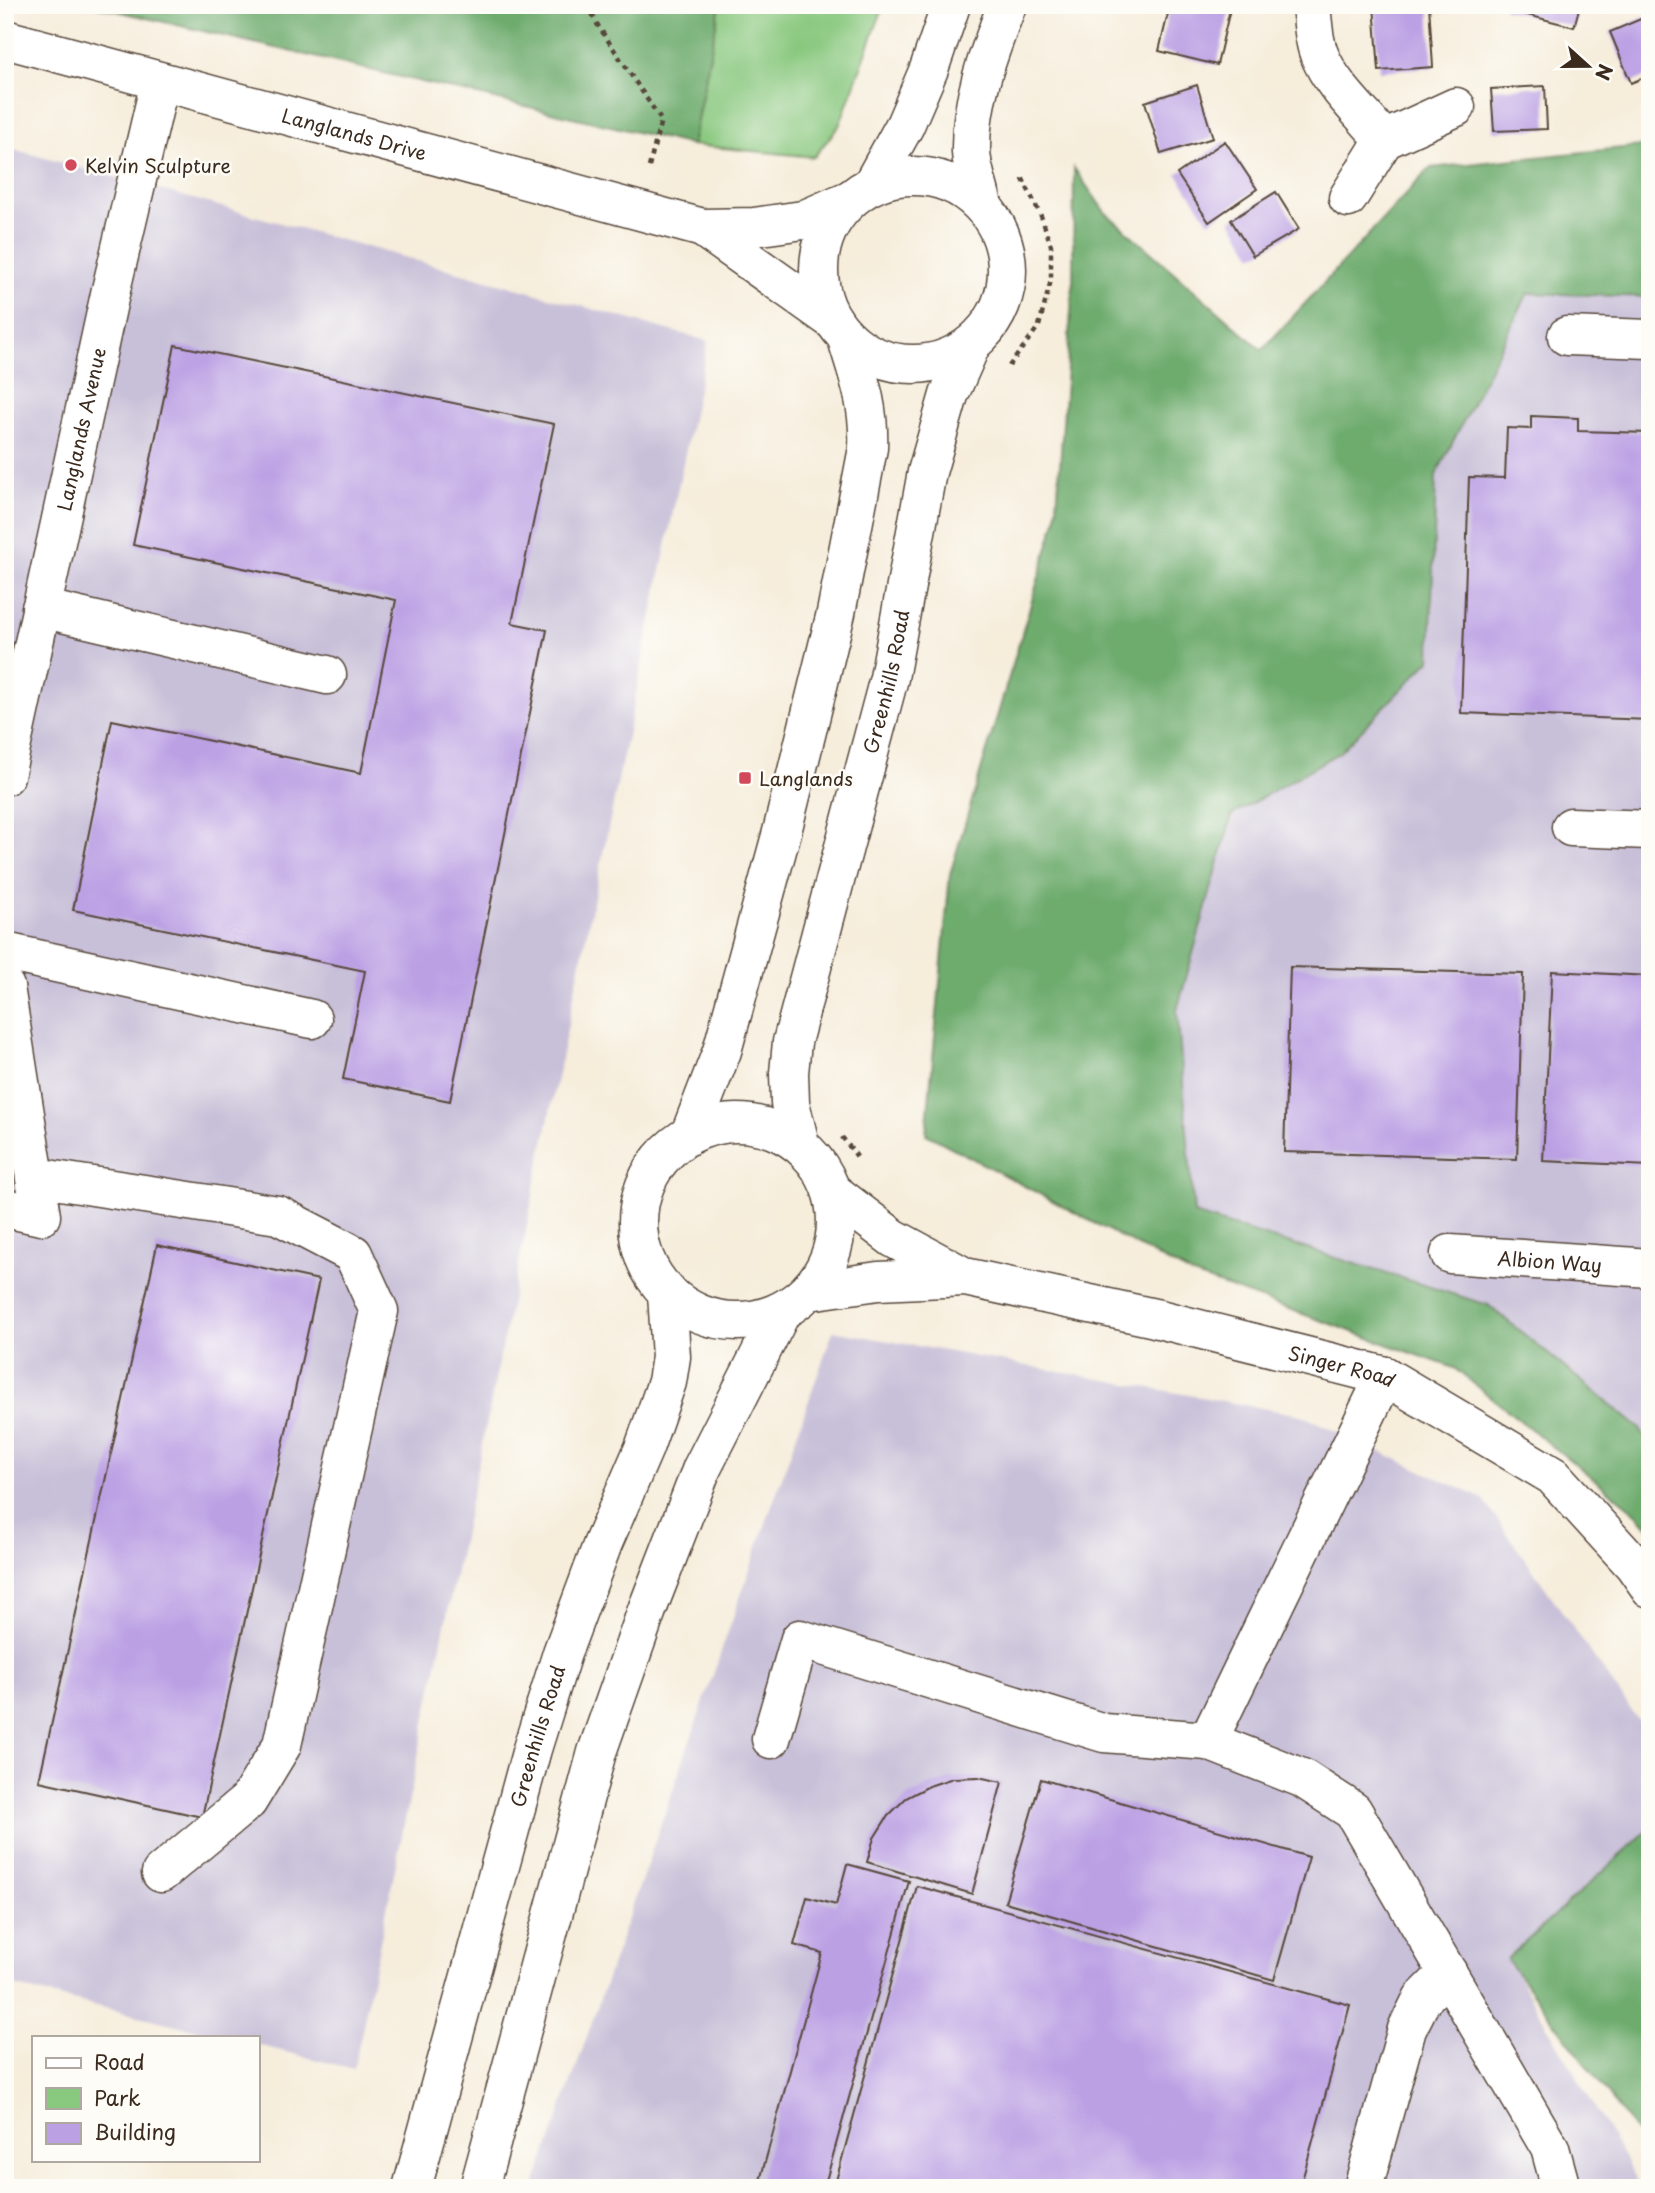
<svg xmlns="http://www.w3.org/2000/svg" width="1655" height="2193" font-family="'Playpen Sans',sans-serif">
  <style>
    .industrial { fill: #c8bfd8 }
    .green { fill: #89c87f; stroke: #62794e; stroke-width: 2 }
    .forest { fill: #6eac6e; stroke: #546b46; stroke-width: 2 }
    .building { fill: #bba0e4 }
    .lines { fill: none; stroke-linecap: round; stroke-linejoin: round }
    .minor-casing { stroke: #57473a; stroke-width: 41 }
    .path { stroke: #57473a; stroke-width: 4.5; stroke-dasharray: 5 5; stroke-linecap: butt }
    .minor { stroke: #fff; stroke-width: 38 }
    .poi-dot { fill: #d1495b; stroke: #fdfcf7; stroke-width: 2.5 }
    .labels { text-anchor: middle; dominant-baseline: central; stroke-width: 5; stroke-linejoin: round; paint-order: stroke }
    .street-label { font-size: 19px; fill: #3b2a1e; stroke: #fdfcf7 }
    .poi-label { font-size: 19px; fill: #3b2a1e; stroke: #fdfcf7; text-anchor: start }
  </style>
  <rect width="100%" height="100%" fill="#fdfcf7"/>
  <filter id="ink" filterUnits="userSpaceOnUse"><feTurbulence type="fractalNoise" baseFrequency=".0143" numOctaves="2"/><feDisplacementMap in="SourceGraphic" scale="14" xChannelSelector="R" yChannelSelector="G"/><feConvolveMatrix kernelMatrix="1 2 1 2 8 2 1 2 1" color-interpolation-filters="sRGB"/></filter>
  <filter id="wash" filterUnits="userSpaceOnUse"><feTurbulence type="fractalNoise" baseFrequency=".00686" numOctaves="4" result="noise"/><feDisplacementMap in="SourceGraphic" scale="28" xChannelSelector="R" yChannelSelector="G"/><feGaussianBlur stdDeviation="1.57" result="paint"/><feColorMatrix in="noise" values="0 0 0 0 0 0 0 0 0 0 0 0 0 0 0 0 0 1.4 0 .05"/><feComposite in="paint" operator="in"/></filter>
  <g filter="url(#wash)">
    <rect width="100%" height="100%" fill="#f6eddb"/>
    <path class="industrial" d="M5,147L708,341L354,2069L257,2045V2037H226L5,1984Z
      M1528,293L1650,297V1445L1639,1428L1488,1305L1194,1214L1177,1010L1232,815L1340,752L1429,660L1436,475Z
      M833,1331L1301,1415L1483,1499L1650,1737V1828L1508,1959L1642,2188H534Z"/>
    <path class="green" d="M720,5H884L839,126L814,157L692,145Z"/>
    <path class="forest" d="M91,5H720L692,145Z
      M1650,145V297L1528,293L1436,475L1430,660L1340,752L1232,815L1177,1010L1194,1214L1488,1305L1639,1428L1650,1445V1529L1634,1511L1454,1368L1193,1275L926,1134L950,874L1056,520L1073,284L1074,168L1105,212L1262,350L1430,168Z
      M1650,1828V2150L1507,1959Z"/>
    <g id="blocks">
      <path class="building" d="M1170,5H1214L1230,9L1217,65L1159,51Z
        M1374,5H1429L1433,67L1379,71Z
        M1505,5H1580L1574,27L1504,9Z
        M1650,15V75L1631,83L1610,32Z
        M1197,85L1213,138L1161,154L1145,102Z
        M1545,86L1547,129L1494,131L1491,89Z
        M1225,141L1257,189L1209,222L1177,174Z
        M1276,192L1299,229L1253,256L1231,220Z
        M175,345L554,424L512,623L547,630L450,1101L343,1079L365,971L73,910L112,720L361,773L396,600L133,545Z
        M1531,416L1578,418V431L1650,433V720L1461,713L1469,477L1505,478L1507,428L1531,429Z
        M1290,967L1523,974L1517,1159L1284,1152Z
        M1552,971L1650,976V1166L1543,1161Z
        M157,1245L319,1280L202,1817L39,1781Z
        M978,1777L1002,1782L972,1894L867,1862L874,1838L888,1816L906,1798L929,1786L953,1778Z
        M1041,1779L1309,1857L1274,1980L1005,1902Z
        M847,1864L909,1881L824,2188H758L822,1953L794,1945L807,1897L836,1905Z
        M917,1886L1350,2005L1300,2188H834Z"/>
    </g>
  </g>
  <g filter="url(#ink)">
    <use href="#blocks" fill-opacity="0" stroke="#57473a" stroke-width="2"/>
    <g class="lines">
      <g class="minor-casing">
        <g id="minor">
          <path d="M1311,5C1313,21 1313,39 1319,54C1332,87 1362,112 1384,140"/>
          <path id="s1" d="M5,39L703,228L754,227L803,220L849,200"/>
          <circle cx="913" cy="270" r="94"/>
          <path d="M873,183L905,125L929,69L951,5"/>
          <path d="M1348,198L1384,140L1456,107"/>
          <path d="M983,205C979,188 972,169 971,152C970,100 989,53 1007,5"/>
          <path d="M703,228L834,321"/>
          <path d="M1567,336L1650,339"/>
          <path d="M41,608L327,675"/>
          <path id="s2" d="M5,776L110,294L160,82"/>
          <path d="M1571,827L1650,830"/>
          <path d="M5,952L312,1019"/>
          <path d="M5,987L41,1216L5,1208"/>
          <circle cx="737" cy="1222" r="99"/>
          <path d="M690,1134L722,1051L782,832L836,613L868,448C870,407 859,378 847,339"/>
          <path id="s3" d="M800,1144L790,1103L789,1073L792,1042L889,678L927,472L949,395L971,345"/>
          <path d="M35,1177L278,1215L353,1254L379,1311L282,1745L248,1801L161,1873"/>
          <path d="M833,1192L893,1238L963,1276"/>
          <path id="s4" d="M1450,1254L1650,1268"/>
          <path id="s5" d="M809,1291L878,1281L965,1277L1155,1318L1385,1376L1553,1476L1634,1565L1650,1588"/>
          <path d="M771,1739L800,1639L1104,1733L1208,1741L1385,1376"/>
          <path d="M1208,1741L1302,1778L1353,1811L1550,2148L1561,2188"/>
          <path id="s6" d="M412,2188L532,1749L562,1653L603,1543L644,1448L667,1382L671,1357L667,1293"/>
          <path d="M479,2188L597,1752L647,1610L702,1468L782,1311"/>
          <path d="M1363,2188L1407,2029L1422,1999L1448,1973"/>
        </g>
      </g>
      <path class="path" d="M588,5L597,24L661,120L648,171
        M1009,366L1039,326L1051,280V245L1041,216L1021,175
        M842,1137L858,1158"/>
      <use href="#minor" class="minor"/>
    </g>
  </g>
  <g class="poi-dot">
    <circle cx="71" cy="165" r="7"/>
    <rect x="738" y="771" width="14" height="14" rx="3.5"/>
  </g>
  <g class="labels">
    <g class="street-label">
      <text stroke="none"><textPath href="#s1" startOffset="362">Langlands Drive</textPath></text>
      <text stroke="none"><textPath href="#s2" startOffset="355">Langlands Avenue</textPath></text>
      <text stroke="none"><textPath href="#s3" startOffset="476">Greenhills Road</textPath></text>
      <text stroke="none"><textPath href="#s4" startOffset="100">Albion Way</textPath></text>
      <text stroke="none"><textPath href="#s5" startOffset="544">Singer Road</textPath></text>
      <text stroke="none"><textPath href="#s6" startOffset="469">Greenhills Road</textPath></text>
    </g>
    <g class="poi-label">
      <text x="85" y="165">Kelvin Sculpture</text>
      <text x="759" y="778">Langlands</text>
    </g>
  </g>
  <rect width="1655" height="2193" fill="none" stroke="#fdfcf7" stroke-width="28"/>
  <rect x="32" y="2036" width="228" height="126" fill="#fdfcf7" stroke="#afa8a0" stroke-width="2"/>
  <rect x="46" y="2058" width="35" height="10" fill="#ffffff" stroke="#afa8a0" stroke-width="2"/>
  <text x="94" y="2070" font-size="21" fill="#3b2a1e">Road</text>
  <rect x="46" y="2088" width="35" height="21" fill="#89c87f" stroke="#afa8a0" stroke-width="2"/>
  <text x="94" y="2106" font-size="21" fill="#3b2a1e">Park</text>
  <rect x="46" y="2123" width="35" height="21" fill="#bba0e4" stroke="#afa8a0" stroke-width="2"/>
  <text x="94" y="2140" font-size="21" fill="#3b2a1e">Building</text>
  <g transform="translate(1588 66) rotate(111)" stroke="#fdfcf7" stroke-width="5" paint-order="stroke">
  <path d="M0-5L12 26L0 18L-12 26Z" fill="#3b2a1e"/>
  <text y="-10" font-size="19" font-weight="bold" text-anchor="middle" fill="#3b2a1e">N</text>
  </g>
</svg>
